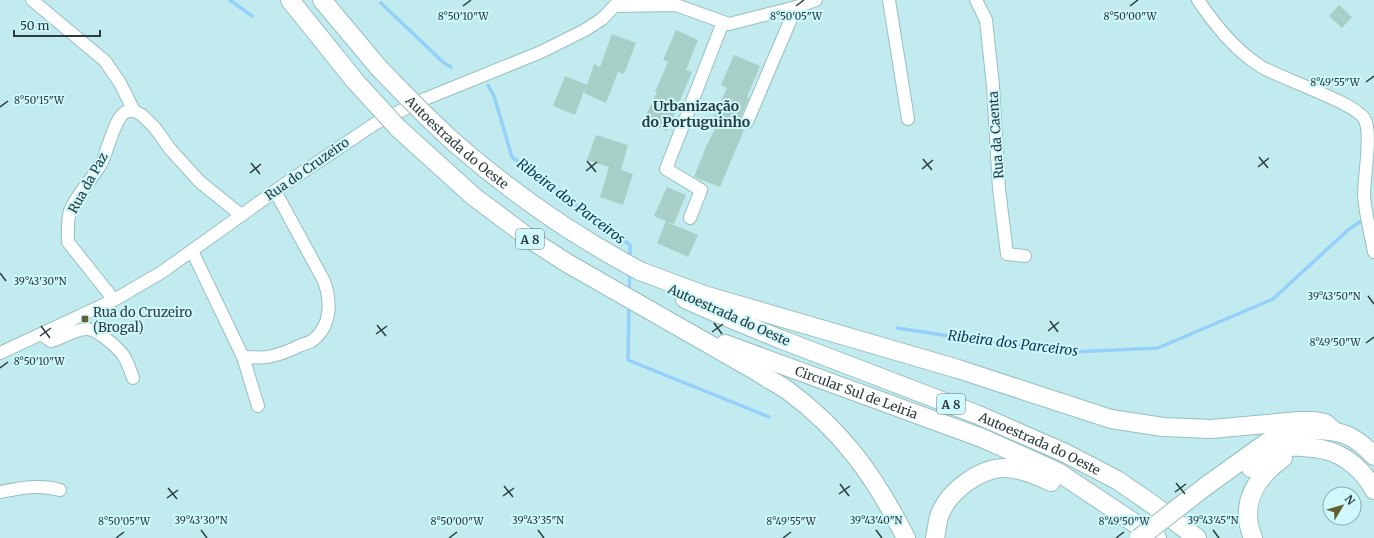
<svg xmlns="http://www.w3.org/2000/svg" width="1374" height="538" font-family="Merriweather,serif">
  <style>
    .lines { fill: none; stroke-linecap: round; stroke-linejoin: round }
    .stream { stroke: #95d0fb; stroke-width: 3.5 }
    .building { fill: #a7cfc8 }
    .minor-casing { stroke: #96bfc2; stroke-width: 14 }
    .highway-casing { stroke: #96bfc2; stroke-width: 20 }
    .minor { stroke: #fff; stroke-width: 12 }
    .highway { stroke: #fff; stroke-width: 18 }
    .highway-bridge-casing { stroke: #96bfc2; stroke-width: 20; stroke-linecap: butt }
    .highway-bridge { stroke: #fff; stroke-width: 18 }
    .ticks { fill: none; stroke: #2b3c3d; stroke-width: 1.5 }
    .poi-dot { fill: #64602d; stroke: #cef8fc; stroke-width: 1.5 }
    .labels { text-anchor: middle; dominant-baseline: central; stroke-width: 4; stroke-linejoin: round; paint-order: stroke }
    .shield { fill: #cef8fc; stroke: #5c7476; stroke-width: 1 }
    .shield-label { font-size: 12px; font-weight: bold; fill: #2b3c3d }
    .street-label { font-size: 13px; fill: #2b3c3d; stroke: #cef8fc }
    .poi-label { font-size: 13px; fill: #2b3c3d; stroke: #cef8fc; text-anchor: start }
    .neighbourhood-label { font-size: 14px; font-weight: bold; fill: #2b3c3d; stroke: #cef8fc }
    .water-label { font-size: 14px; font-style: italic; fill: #083854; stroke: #cef8fc }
    .ticks-label { font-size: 10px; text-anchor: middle; fill: #2b3c3d; stroke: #cef8fc; stroke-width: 4; stroke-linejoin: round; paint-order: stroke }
  </style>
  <rect width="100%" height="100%" fill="#c1ebee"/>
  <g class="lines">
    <path class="stream" d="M230,0L252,16
      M381,3L444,63L451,67
      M488,85L494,96L512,157L630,245V259
      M629,291L630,271
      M629,305L628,360L769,417
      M897,328L982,341L1072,352L1158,348L1273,299L1348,230L1364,219"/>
  </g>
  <path class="building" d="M1339,5L1352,17L1342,28L1329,16Z
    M676,30L698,40L686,70L692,72L667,131L643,121L657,92H655L668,62L663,60Z
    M612,34L636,43L624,74L618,72L606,103L584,93L586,86L575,115L553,106L565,76L587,85L594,64L600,67Z
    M734,55L760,66L747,97L749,98L740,119V128L744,130L720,187L694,177L706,147L720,119L714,116L727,88L721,85Z
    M596,135L628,145L621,170L633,174L623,205L600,197L609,167L587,160Z
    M667,187L686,195L674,224L667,222L698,235L688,257L657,243L666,221L654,216Z"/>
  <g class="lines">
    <g class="minor-casing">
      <path id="minor" d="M32,0L105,61L120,83L134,111L142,115L155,128L170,149L200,182L241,215
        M889,0L908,119
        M976,0L986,20L993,86L999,189L1007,254L1025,256
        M1198,0C1215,25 1234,49 1260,66C1279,78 1357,103 1365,120C1372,134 1364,177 1364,195C1365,213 1371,235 1374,252
        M615,6L676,5L729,24L796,7L816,0
        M747,122L796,7
        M690,218L701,190L666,169L723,22
        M192,251L243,357C251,357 259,358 267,357C279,355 289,351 299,346C303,344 309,343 313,340C332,325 331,301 324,281L275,191
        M114,300L68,242C68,233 67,220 70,211C77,193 93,179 102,162C108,149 114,122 123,114C126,110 130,111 134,111
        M41,334L51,341C63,338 73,330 86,329C96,328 117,347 123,355C128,362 130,370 133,378
        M0,353L114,300L162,272L285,184L376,123L425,99L541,52L585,30L602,19L620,0
        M243,357L258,406
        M0,492C20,488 40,484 60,490"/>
    </g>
    <g class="highway-casing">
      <g id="highway">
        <path d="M290,0L355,81"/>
        <path d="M322,0L379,68"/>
        <path d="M398,128L473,196L533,241L567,263L756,371C766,378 777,383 787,390C843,431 875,477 906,538"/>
        <path d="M640,271L704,295L958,369L1111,419L1163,427L1211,429L1299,421H1315L1325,423L1333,430"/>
        <path id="s1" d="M685,299L719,314L780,339L976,414L1063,452L1117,480L1152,504L1197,538"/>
        <path id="s2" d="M725,344L982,438L1058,472L1157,538"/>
        <path d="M1251,468C1261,461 1271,452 1283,448C1290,446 1296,447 1304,447C1311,448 1318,448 1325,450C1346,455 1364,471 1374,490"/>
        <path d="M1206,486L1266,443C1285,431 1294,429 1316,430C1344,431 1355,436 1374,456"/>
        <path d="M935,538C937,530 937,521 940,514C949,491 981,467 1006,468C1022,469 1036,475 1051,482"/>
        <path d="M1253,538C1239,504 1255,478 1283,458"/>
      </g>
    </g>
    <use href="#minor" class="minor"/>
    <use href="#highway" class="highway"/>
    <g class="highway-bridge-casing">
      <g id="highway-bridge">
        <path id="s3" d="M379,68C404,94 429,120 456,144C511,192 576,237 640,271"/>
        <path d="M355,81L398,128"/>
        <path d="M1139,538L1206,486"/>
      </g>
    </g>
    <use href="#highway-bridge" class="highway-bridge"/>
  </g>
  <path class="ticks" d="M463,6L471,0M796,6L804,0M1130,6L1138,0M1366,82L1374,76M0,107L8,101M1259,157L1268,168M923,159L932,170M587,161L596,172M251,163L260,174M1258,167L1269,158M922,169L933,160M586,171L597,162M250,173L261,164M0,273L6,281M1368,296L1374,304M1050,321L1058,332M714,323L722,334M377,325L386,336M41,326L50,338M1048,331L1059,322M712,332L723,324M376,334L387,326M40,336L51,328M1366,343L1374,337M0,368L8,362M1176,483L1185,494M840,484L849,496M504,486L513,497M168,488L177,499M1175,492L1186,484M839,494L850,486M503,496L514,488M167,498L178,490M201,530L207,538M538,530L544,538M876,530L882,538M1213,530L1219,538M116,538L124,532M449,538L457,532M783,538L791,532M1116,538L1124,532"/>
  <rect class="poi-dot" x="81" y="315" width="8" height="8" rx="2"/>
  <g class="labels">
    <g class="shield">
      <rect x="516" y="229" width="28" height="20" rx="3"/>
      <rect x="937" y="394" width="28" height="20" rx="3"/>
    </g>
    <g class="shield-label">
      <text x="530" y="239">A 8</text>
      <text x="951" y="404">A 8</text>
    </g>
    <g class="street-label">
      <text transform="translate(996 135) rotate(-94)">Rua da Caenta</text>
      <text stroke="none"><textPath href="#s3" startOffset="108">Autoestrada do Oeste</textPath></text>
      <text transform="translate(307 169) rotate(-35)">Rua do Cruzeiro</text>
      <text transform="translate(88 183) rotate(-61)">Rua da Paz</text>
      <text transform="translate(729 315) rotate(24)">Autoestrada do Oeste</text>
      <text stroke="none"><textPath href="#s2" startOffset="140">Circular Sul de Leiria</textPath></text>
      <text stroke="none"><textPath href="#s1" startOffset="383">Autoestrada do Oeste</textPath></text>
    </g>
    <g class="poi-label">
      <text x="93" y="312">Rua do Cruzeiro<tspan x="93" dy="15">(Brogal)</tspan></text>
    </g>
    <g class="neighbourhood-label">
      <text x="696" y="106">Urbanização<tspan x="696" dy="16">do Portuguinho</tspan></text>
    </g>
    <g class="water-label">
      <text transform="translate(571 201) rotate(37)">Ribeira dos Parceiros</text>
      <text transform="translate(1013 343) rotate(7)">Ribeira dos Parceiros</text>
    </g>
  </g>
  <g class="ticks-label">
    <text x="463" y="20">8°50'10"W</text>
    <text x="796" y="20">8°50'05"W</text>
    <text x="1130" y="20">8°50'00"W</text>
    <text x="1335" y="86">8°49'55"W</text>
    <text x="39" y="104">8°50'15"W</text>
    <text x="40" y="285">39°43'30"N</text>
    <text x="1334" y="300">39°43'50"N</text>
    <text x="1335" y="346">8°49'50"W</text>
    <text x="39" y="365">8°50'10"W</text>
    <text x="201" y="524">39°43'30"N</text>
    <text x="538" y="524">39°43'35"N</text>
    <text x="876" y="524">39°43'40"N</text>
    <text x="1213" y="524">39°43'45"N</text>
    <text x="124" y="525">8°50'05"W</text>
    <text x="457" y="525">8°50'00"W</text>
    <text x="791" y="525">8°49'55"W</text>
    <text x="1124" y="525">8°49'50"W</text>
  </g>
  <g transform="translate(1342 506) rotate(52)"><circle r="19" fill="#cef8fc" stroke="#8dadb0"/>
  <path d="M0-3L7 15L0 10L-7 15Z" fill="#64602d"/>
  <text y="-6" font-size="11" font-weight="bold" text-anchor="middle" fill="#2b3c3d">N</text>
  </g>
  <path d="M14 30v6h86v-6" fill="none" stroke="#2b3c3d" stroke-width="2"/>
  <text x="20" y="30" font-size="12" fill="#2b3c3d" stroke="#cef8fc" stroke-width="3" paint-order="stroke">50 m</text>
</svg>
